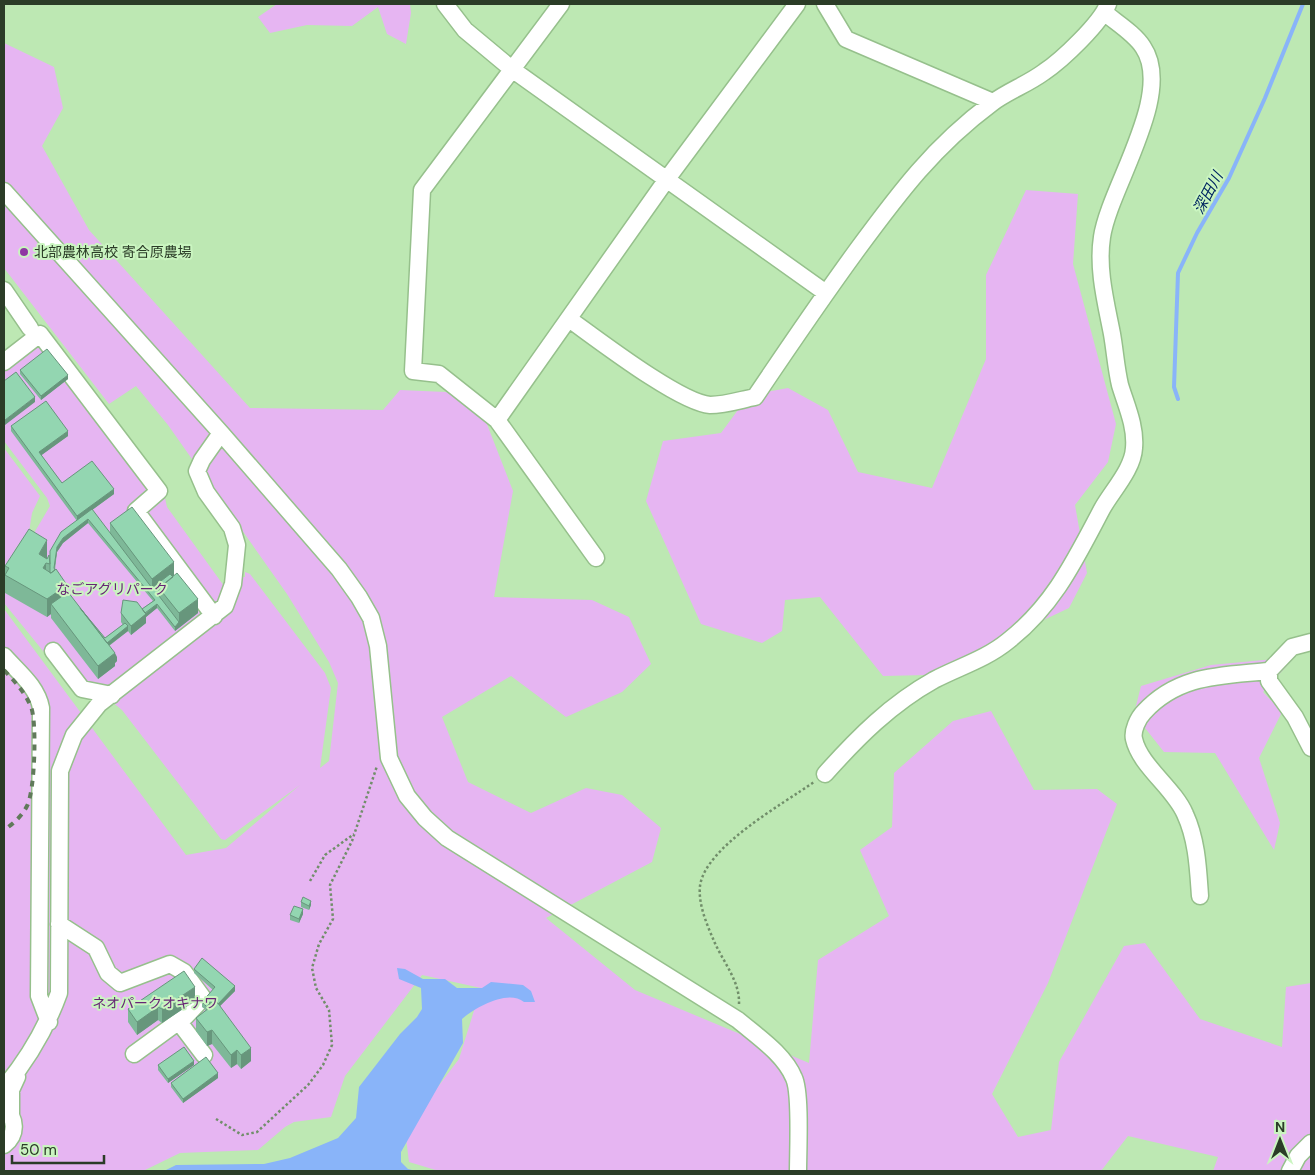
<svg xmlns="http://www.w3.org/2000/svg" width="1315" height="1175" font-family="'DM Sans','Noto Sans JP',sans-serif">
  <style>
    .green { fill: #e6b5f2 }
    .water { fill: #89b4f9 }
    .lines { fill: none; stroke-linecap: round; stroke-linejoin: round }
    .stream { stroke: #89b4f9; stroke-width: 4 }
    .minor-casing { stroke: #96c08c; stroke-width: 19 }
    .path { stroke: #718e6a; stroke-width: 2.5; stroke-dasharray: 2.5 2.5; stroke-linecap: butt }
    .minor { stroke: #fff; stroke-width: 16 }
    .rail { stroke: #607a5a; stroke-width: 4; stroke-dasharray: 6 6; stroke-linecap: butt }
    .wall { fill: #7eb898; fill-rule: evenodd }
    .shaded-wall { fill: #67967c }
    .building { fill: #93d6b1; stroke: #67967c }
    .poi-dot { fill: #8f37a3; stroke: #caf5c0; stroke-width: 2 }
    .labels { text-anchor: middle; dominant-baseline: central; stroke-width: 4; stroke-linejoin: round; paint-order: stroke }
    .poi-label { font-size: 14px; fill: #2b3c27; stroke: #caf5c0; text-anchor: start }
    .park-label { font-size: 14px; fill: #672675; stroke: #caf5c0 }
    .water-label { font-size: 15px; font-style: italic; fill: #012560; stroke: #caf5c0 }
  </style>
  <rect width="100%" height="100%" fill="#bde8b3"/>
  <path class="green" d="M277,4H410L411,13L406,44L387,34L378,7L352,26L307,25L270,33L258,17Z
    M4,43L54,67L63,108L42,146L89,230L250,408L383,410L400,390L446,392L483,414L513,491L494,597L592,600L629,617L651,664L622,692L566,717L511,676L442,717L468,782L531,813L586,788L622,795L661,828L652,862L546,918L635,990L809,1063L818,960L889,916L860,850L892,827L894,773L953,721L991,711L1034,790L1097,789L1117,804L1048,983L992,1094L1018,1137L1051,1130L1059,1062L1124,946L1145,943L1200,1019L1282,1047L1286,987L1311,983V1171H1213L1218,1157L1128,1136L1101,1171H439L409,1162L405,1130L459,1059L481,988L422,975L345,1076L331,1117L294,1122L285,1127L258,1150L180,1153L143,1171H4V609L186,855L226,848L300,785L225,840L221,839L122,710L111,701L74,689L4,603V584L50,506L47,498L4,441V358L42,329L163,490L167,507L224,586L226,578L245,577V572L250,574L325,673L331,688L320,768L329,761L338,683L329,662L287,594L168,425L136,386L109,404L4,268Z
    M1026,190L1078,194L1073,264L1116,424L1108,462L1075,505L1087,573L1069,608L927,675L883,676L820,597L785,600L782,631L762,643L701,624L646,501L663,441L721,433L749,395L788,388L828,410L858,472L932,488L986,359V275Z
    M4,448L40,496L32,513L29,532L16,548L4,574Z
    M1295,657L1263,692L1282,712L1259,758L1280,823L1274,850L1215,753L1164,752L1134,714L1141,686L1211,665Z"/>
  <path class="water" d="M397,968L405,969L423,979H445L457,988H482L491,982L523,985L531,991L535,1002H524C508,989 476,1007 462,1019L463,1043L401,1152V1162L408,1169L416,1171H164L176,1165L264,1164L290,1158L338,1138L356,1118L359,1087L400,1034L417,1017L422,1009L421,988L399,979Z"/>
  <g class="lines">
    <path class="stream" d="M1178,399L1174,387L1178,273L1197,233L1229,178L1265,98L1303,4"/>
    <g class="minor-casing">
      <path id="minor" d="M445,4L465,30L513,70L826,293
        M561,4L422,190L413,371L439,374L497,420L596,558
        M825,4L846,39L993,102
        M4,191L221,433L339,569L359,597L371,618L378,646L389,758L407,796L425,818L447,838L738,1020C758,1037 784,1054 794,1078C801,1093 798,1152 798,1171
        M4,290L30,328
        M569,319C597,339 680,403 710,405C725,405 740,400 755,397C788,348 822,298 857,250C899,193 934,146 992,103C1008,91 1028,84 1044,72C1062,60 1101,23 1108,4
        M4,362L40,334L159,491L136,511L214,616
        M497,420L667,179L797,4
        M1311,642L1292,647L1269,671V681L1295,717L1311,748
        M53,651L82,689L112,695
        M4,656C18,672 37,686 41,708L39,996L49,1022
        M825,774C858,737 891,704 934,680C959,667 986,659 1008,641C1054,605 1075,560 1102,509C1112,491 1133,469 1134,448C1136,426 1126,405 1120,385C1116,368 1115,351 1112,334C1106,303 1097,269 1102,237C1109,188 1175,94 1143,47C1135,34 1117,23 1105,13
        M1200,896C1198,868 1197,840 1185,814C1174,788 1140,766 1134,739C1132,731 1138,718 1144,712C1179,674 1222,676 1269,671
        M59,924L96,948L108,973L120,983L170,964L184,972L203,998L186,1016L134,1054
        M179,1022L204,1055
        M4,1088C28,1059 46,1029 59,993L60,771L74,735L99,704L225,606L233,584L237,545L232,528L206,492L197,471L202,460L221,433
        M4,1107C16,1118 18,1134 4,1145
        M11,1114V1090L17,1077
        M1290,1171L1298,1156L1311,1143"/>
    </g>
    <path class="path" d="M310,881L325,855L354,834
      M739,1004C740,981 723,962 714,941C707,925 698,904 700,886C705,847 783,804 814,782
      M216,1119L242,1135L257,1132L308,1085L323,1065L332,1045L329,1010L316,988L312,968L319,944L333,919L330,885L352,841L377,766"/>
    <use href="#minor" class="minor"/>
    <path class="rail" d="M4,670C15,682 25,692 31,707C37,721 35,791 27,806C22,816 13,824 4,830"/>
  </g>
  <path class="wall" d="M20,370L68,379L41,400L20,374Z
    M11,426L68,436L41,455L62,483L114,494L92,510L110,533V523L174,576L198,613L175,631L157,608L146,617V623L131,635L128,631L109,646L117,661L115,663V666L98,679L51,618V614L47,617L5,593V566L47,558L50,562L77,521L11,431ZM88,523L153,601L142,609L121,613V622L123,625L105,638L67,592L55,570L57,552L63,543Z
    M301,902L311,905L309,910L301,907Z
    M303,914L299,923L290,920V915Z
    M194,969L235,991L220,1006L251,1061L241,1069L237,1064L231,1068L212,1044L207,1046L196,1031V1018L206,1010L202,1007V1002L213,990L194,973Z
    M195,1001L162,1023L158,1020L137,1035L128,1022V1009Z
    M158,1065H194L168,1083L158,1070Z
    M218,1078L183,1103L171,1087V1083Z"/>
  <path class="shaded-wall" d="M68,375V379L41,400V396Z
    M35,397V402L5,425V420Z
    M68,431V436L39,457V452Z
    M114,489V494L77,521V516Z
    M88,519V523L63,543L57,552L54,572L57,547L63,538Z
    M47,540V558L39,571V554Z
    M174,562V576L152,592V579Z
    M46,563V580L43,568Z
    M67,585V603L51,604V614L47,617V599Z
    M198,599V613L175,631V627L179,622V613Z
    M157,604V608L146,617V623L131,635V626Z
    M128,626V631L107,647V643Z
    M115,653L117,657V661L115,663V666L98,679V666Z
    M311,901V905L309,910V906Z
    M303,909V914L299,923V919Z
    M235,986V991L216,1010V1005Z
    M195,987V1001L162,1023V1009Z
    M210,1002V1006L207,1011V1007Z
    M158,1007V1020L137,1035V1022Z
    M212,1030V1044L207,1046V1032Z
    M251,1048V1061L241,1069V1055Z
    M237,1050V1064L231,1068V1055Z
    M194,1061V1065L168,1083V1079Z
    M218,1073V1078L183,1103V1099Z"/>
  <path class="building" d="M47,349L68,375L41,396L20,370Z
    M16,372L35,397L5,420L4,419V381Z
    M46,401L68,431L39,452L62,483L92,461L114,489L77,516L11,426Z
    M132,507L174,562L152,579L110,523Z
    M92,509L152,588L170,574L173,577L159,588V596L179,622L175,627L157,604L145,613L142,609L155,600L88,519L63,538L57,547L54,568L55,570L51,573H50V551L61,532Z
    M29,529L47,540L39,554L47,559L49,555L50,564L46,563L43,568L51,573L56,569L67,585L47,599L5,575L9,568L5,566Z
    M177,573L198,599L179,613L159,588Z
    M68,592L115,653L98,666L51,604Z
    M123,600L137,602L146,614L131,626L121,613Z
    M80,608L105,638L125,623L128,626L107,643Z
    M303,897L311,901L309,906L301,902Z
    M294,906L303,909L299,919L290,915Z
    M202,958L235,986L218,1004L217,1002L214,1004L210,1002L207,1007L202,1002L215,987L194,969Z
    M184,971L195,987L162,1009L158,1007L137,1022L128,1009Z
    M217,1002L251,1048L241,1055L237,1050L231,1055L212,1030L207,1032L196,1018Z
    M184,1047L194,1061L168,1079L158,1065Z
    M206,1057L218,1073L183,1099L171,1083Z"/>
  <circle class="poi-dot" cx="24" cy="252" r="5"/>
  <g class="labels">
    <g class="poi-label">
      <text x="34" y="252">北部農林高校 寄合原農場</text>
    </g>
    <g class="park-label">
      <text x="112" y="589">なごアグリパーク</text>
      <text x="155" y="1003">ネオパークオキナワ</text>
    </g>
    <g class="water-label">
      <text transform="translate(1208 193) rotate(-62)">深田川</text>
    </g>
  </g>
  <rect width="1315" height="1175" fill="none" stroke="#2b3c27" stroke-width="10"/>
  <g transform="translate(1280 1140)" stroke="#caf5c0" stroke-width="4" paint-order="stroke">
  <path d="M0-4L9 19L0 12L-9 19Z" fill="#2b3c27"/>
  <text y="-8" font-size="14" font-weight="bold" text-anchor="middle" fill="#2b3c27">N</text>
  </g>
  <path d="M12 1155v8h92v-8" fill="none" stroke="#2b3c27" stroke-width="2.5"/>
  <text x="20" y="1155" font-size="15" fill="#2b3c27" stroke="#caf5c0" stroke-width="4" paint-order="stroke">50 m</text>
</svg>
